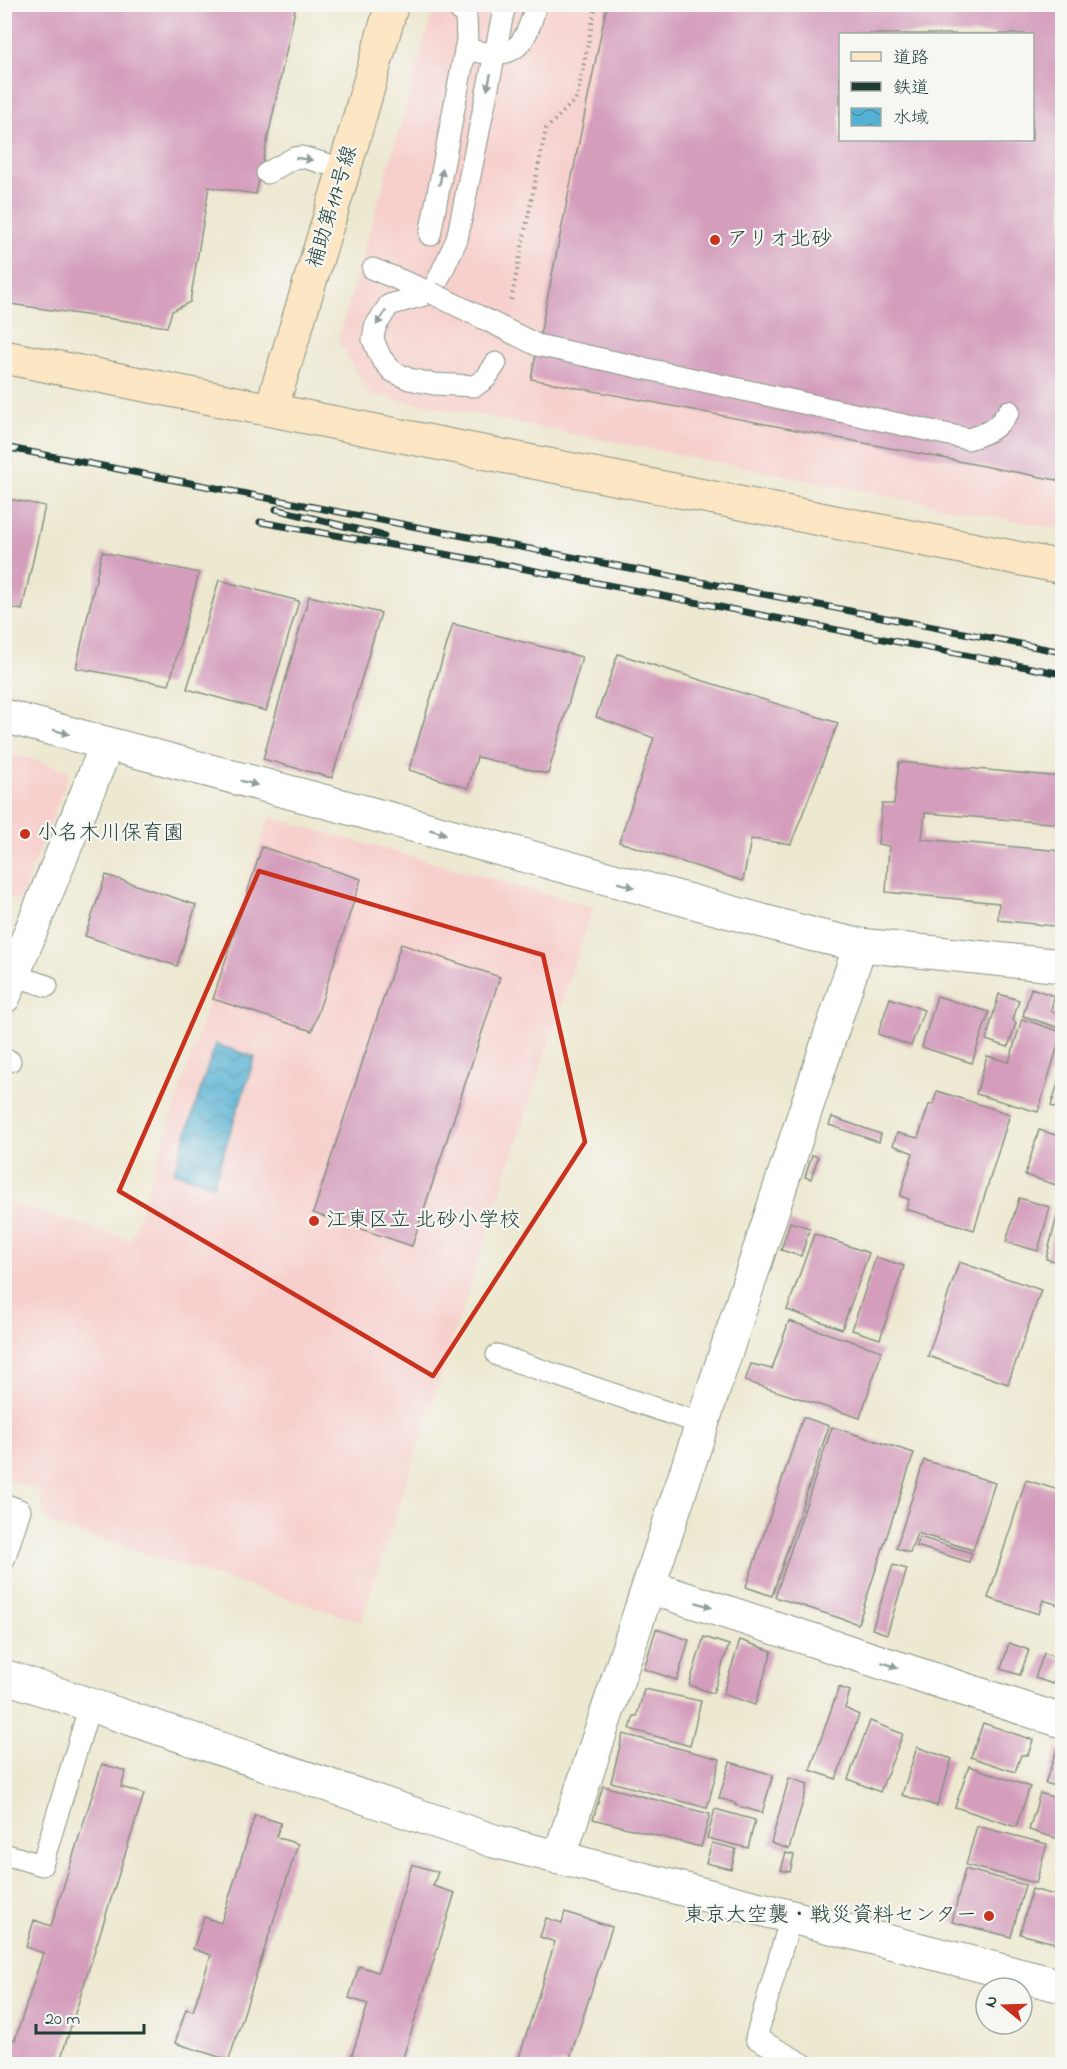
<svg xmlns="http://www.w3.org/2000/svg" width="1067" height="2069" font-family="'Indie Flower','Klee One',sans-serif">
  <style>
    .built { fill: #f7d0cd; fill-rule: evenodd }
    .water { fill: url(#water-waves); stroke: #3a7784; stroke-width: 1.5 }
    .building { fill: #d49dbc; fill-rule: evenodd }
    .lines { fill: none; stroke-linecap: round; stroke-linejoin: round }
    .lane-casing { stroke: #869282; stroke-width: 23 }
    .street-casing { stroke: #869282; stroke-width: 35 }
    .secondary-casing { stroke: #869282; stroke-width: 35 }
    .path { stroke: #869282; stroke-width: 4; stroke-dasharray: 1.5 4.5; stroke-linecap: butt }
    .lane { stroke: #fff; stroke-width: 21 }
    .street { stroke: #fff; stroke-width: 33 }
    .secondary { stroke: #fce6c4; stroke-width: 33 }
    .rail-casing { stroke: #1f3d34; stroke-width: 7 }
    .rail { stroke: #f6f6f2; stroke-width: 4.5; stroke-dasharray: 14; stroke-linecap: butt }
    .lane-bridge-casing { stroke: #869282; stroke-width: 23; stroke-linecap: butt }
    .lane-bridge { stroke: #fff; stroke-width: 21 }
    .oneway { fill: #8f9e9a }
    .marked { fill: none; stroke: #c8321e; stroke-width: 4.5; stroke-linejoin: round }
    .poi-dot { fill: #c8321e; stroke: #f6f6f2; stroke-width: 2 }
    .labels { text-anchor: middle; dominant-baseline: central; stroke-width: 4.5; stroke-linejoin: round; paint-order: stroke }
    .street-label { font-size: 21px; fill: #1f3d34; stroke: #f6f6f2 }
    .poi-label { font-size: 21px; fill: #1f3d34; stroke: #f6f6f2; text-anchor: start }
  </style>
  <defs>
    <pattern id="water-waves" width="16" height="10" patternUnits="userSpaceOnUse" patternTransform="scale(1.5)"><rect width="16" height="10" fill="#55b1d3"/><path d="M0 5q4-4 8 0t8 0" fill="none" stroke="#4691ac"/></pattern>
  </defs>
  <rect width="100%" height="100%" fill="#f6f6f2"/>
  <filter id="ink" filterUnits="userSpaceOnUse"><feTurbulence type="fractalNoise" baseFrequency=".0167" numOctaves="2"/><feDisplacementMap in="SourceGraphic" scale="12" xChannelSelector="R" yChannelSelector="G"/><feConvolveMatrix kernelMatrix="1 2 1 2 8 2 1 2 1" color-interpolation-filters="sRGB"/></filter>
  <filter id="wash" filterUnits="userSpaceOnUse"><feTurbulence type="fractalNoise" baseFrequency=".008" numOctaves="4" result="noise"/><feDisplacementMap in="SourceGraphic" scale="24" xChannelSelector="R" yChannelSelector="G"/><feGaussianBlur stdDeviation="1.35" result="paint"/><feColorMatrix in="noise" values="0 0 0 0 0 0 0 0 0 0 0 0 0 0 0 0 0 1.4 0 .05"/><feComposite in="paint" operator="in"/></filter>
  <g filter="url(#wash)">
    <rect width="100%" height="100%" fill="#ede8d0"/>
    <path class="built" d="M435,5H1062V530L369,394L338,340ZM840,34H1032V140H840Z
      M4,751L70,771L20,901L5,896Z
      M269,817L593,907L361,1622L48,1523L38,1490L5,1478V1201L131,1240Z"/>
    <path class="water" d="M215,1044L255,1057L213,1185L174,1172Z"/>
    <g id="blocks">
      <path class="building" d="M607,4H1062V481L531,379ZM840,34H1032V140H840Z
        M4,5H296L256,194L209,187L190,302L172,311L167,327L4,303Z
        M4,498L45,506L22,610L4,606Z
        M102,552L199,573L169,685L76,668Z
        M219,580L299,601L266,711L187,689Z
        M309,596L381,613L332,778L263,759Z
        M453,624L582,657L548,774L477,757L468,788L409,770Z
        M618,654L838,723L791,844L751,839L743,881L619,842L654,738L596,717Z
        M899,762L1062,777V824L925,813L922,839L1062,851V927L998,920L999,903L886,892L889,846L878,844L882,804H894Z
        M262,847L361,879L312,1031L213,999Z
        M106,875L196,905L177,966L85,936Z
        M401,944L500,977L412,1246L313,1213Z
        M1031,988L1054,996L1051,1011L1062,1015V1029L1023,1016Z
        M999,994L1019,1000L1013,1020L1016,1023L1008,1047L986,1040Z
        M937,996L989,1012L972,1063L922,1047Z
        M890,998L924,1010L911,1046L878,1034Z
        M1022,1019L1062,1032L1038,1112L976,1094L987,1056L1009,1062Z
        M1062,1070V1110L1051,1106Z
        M937,1091L1010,1114L974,1230L906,1209L909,1199L900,1196L913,1153L893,1145L897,1133L918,1138L929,1105L933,1104Z
        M832,1117L881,1134L879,1142L829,1125Z
        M1039,1130L1062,1137V1165L1056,1185L1025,1175Z
        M812,1155L818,1157L811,1179L805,1177Z
        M1019,1198L1050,1207L1038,1251L1006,1242Z
        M1059,1208L1062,1209V1263L1046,1259Z
        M790,1222L810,1228L801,1256L781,1250Z
        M814,1234L869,1253L842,1329L787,1310Z
        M876,1257L904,1266L880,1339L852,1330Z
        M959,1262L1041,1290L1008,1384L928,1356Z
        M789,1321L882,1351L860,1418L745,1381L751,1364L772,1369Z
        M803,1417L829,1426L772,1596L746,1587Z
        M832,1427L914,1453L858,1624L775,1597Z
        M924,1460L995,1483L973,1550L917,1533L910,1553L896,1548Z
        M1026,1480L1062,1491V1606L1043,1600L1039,1614L988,1598Z
        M919,1537L972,1553L969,1562L916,1546Z
        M893,1565L907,1569L887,1634L872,1629Z
        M656,1629L689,1640L677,1680L644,1669Z
        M704,1637L729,1645L713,1693L689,1685Z
        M740,1640L772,1651L755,1705L723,1694Z
        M1009,1643L1029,1650L1020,1675L1001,1669Z
        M1044,1653L1061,1659L1053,1684L1035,1678Z
        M839,1687L850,1691L845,1708L859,1715L836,1779L810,1770Z
        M644,1689L701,1701L690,1746L630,1729L634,1716H637Z
        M870,1721L903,1734L880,1792L848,1779Z
        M983,1723L1033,1740L1028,1755H1021L1015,1772L971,1757Z
        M623,1734L720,1759L707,1808L611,1782Z
        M917,1747L952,1759L937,1806L902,1795Z
        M1057,1749L1062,1751V1788L1045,1783Z
        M730,1762L773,1775L762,1813L735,1805V1803L719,1798Z
        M102,1764L126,1771L121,1787L144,1794L59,2064H5V2053L9,2037L15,2040L43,1953L26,1947L34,1920L51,1926Z
        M969,1766L1030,1787L1016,1827L955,1807Z
        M789,1778L808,1784L789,1849L771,1843Z
        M603,1786L710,1814L701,1847L593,1819Z
        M1040,1793L1062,1800V1840L1029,1830Z
        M715,1809L755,1820L748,1848L707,1838Z
        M255,1815L281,1823L276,1837L298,1844L229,2060L175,2043L186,2009L193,2011L211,1955L193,1949L204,1917L221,1923Z
        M977,1826L1047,1844L1036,1883L966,1865Z
        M712,1843L736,1849L731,1869L706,1863Z
        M786,1853L794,1855L790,1872L781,1870Z
        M412,1864L438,1872L433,1886L455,1893L401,2064H341L343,2058L350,2061L368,2004L349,1998L359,1966L378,1972Z
        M965,1869L1025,1885L1011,1937L952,1922Z
        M1032,1889L1062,1897V1945L1020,1934Z
        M565,1912L612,1927L568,2064H517L555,1942L540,1937L546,1918L562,1923Z"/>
    </g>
  </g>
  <g filter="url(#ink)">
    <use href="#blocks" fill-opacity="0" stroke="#869282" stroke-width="1.5"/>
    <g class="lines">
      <g class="lane-casing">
        <path id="lane" d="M465,49C513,60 524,52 536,4
          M267,173L294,158L302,157L344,169
          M430,235L467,40L466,17L455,4
          M373,269L432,293
          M537,345L968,439C988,433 997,429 1009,411
          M496,363L486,378L475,386L434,384L409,379L392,371L381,358L373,340L375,327L389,305L432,293L457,239L505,4
          M13,975L47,986
          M4,1060L10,1061
          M497,1355L702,1424
          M4,1504L20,1510L4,1560
          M4,1854L42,1865L90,1705
          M791,1917L756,2038L803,2064"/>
      </g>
      <g class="street-casing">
        <path id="street" d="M4,716L398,821L814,935L860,945L1062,966
          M4,997L107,744
          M649,1587L1062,1721
          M4,1676L494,1841L1062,1986
          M559,1858L860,945"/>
      </g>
      <g class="secondary-casing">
        <path id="secondary" d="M4,357L1062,567
          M271,410L353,140L392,4"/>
      </g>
      <path class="path" d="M511,300L546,129L577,98L596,4"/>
      <use href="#lane" class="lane"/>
      <use href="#street" class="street"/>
      <use href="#secondary" class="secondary"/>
      <g class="rail-casing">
        <path id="rail" d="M4,447L1062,652
          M276,509L384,536
          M260,522L495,563L1062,674"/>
      </g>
      <use href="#rail" class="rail"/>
      <g class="lane-bridge-casing">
        <path id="lane-bridge" d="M432,293L537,345"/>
      </g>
      <use href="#lane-bridge" class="lane-bridge"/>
    </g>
    <defs><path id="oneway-solid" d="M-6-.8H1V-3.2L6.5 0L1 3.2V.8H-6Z" transform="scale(1.5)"/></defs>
    <g class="oneway">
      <use href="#oneway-solid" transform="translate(489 82) rotate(102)"/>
      <use href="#oneway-solid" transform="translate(304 159) rotate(7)"/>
      <use href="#oneway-solid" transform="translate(441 177) rotate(-79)"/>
      <use href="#oneway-solid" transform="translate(381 318) rotate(124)"/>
      <use href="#oneway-solid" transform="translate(61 732) rotate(15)"/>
      <use href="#oneway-solid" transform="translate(249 783) rotate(15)"/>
      <use href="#oneway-solid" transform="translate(438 832) rotate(16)"/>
      <use href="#oneway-solid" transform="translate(626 885) rotate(15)"/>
      <use href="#oneway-solid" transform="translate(704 1605) rotate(18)"/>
      <use href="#oneway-solid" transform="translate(890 1665) rotate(18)"/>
    </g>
  </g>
  <path class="marked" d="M259,871L543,955L585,1142L433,1376L119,1191Z"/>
  <g class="poi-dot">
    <circle cx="715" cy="240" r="6"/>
    <circle cx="25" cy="834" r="6"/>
    <circle cx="314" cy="1221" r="6"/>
    <circle cx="989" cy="1916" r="6"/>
  </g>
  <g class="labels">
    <g class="street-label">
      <text transform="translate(333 207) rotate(-73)">補助第117号線</text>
    </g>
    <g class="poi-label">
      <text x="727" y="240">アリオ北砂</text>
      <text x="37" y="834">小名木川保育園</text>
      <text x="326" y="1221">江東区立 北砂小学校</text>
      <text x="977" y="1916" text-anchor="end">東京大空襲・戦災資料センター</text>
    </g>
  </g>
  <rect width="1067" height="2069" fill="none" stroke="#f6f6f2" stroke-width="24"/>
  <rect x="839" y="33" width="195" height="108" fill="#f6f6f2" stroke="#a0aca6" stroke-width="1.5"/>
  <rect x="851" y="52" width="30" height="9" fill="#fce6c4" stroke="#a0aca6" stroke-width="1.5"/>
  <text x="893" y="63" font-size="18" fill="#1f3d34">道路</text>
  <rect x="851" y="82" width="30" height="9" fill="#1f3d34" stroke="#a0aca6" stroke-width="1.5"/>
  <text x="893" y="93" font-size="18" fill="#1f3d34">鉄道</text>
  <rect x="851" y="108" width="30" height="18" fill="url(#water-waves)" stroke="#a0aca6" stroke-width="1.5"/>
  <text x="893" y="123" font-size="18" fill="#1f3d34">水域</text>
  <g transform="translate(1004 2006) rotate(289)"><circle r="28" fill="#f6f6f2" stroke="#a0aca6" stroke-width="1.5"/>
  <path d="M0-4.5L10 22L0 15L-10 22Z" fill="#c8321e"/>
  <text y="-9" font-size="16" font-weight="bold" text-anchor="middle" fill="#1f3d34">N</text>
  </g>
  <path d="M36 2024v9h108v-9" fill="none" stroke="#1f3d34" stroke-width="3"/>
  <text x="45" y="2024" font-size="18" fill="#1f3d34" stroke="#f6f6f2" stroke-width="4.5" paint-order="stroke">20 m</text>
</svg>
